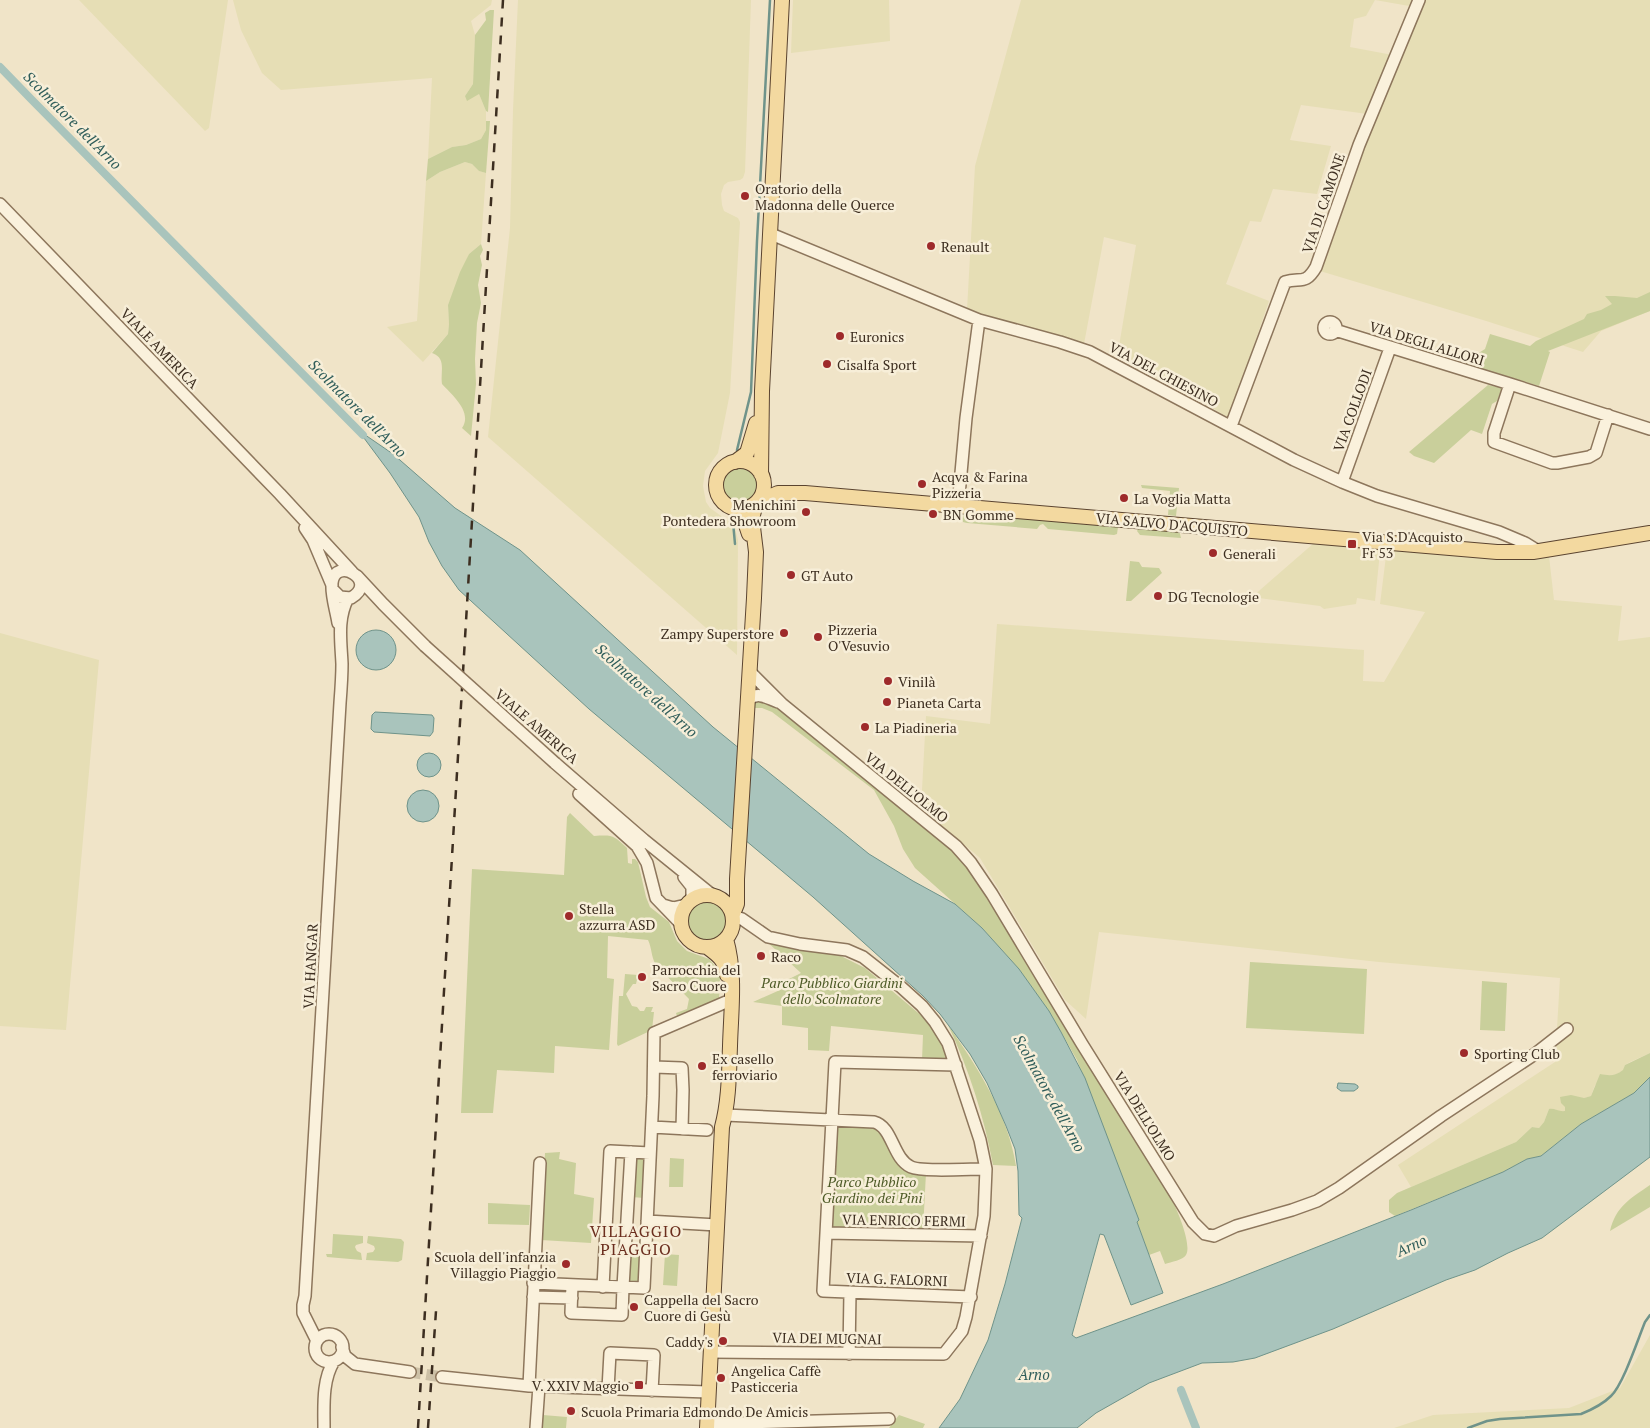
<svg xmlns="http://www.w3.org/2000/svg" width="1650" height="1428" font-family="'PT Serif',serif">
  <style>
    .farmland { fill: #e6deb5 }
    .green { fill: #c9cf9b }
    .water { fill: #a9c4bc; stroke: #6f938a }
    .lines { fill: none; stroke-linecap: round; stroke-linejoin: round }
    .stream { stroke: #6f938a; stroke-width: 2.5 }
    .canal { stroke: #a9c4bc; stroke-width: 8 }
    .minor-tunnel { stroke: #ccc0a6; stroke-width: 11; stroke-dasharray: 11 5.5; stroke-linecap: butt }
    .minor-casing { stroke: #8d765c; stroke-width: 14 }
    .major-casing { stroke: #5b4430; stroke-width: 16 }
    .minor { stroke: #faf1dc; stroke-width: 11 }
    .major { stroke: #f3d9a0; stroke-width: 14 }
    .rail { stroke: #3d2e20; stroke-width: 2.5; stroke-dasharray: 9 9; stroke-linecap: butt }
    .minor-bridge-casing { stroke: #8d765c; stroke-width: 14; stroke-linecap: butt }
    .minor-bridge { stroke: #faf1dc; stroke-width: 11 }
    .poi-dot { fill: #9e2a2b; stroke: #f7eed8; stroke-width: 2 }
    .labels { text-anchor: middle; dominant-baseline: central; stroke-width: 5; stroke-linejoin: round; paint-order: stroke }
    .poi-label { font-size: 14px; fill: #3d2e20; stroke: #f7eed8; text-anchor: start }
    .street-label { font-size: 14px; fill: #3d2e20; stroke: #f7eed8 }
    .park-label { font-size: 14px; font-style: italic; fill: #4d5a26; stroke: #f7eed8 }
    .water-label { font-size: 15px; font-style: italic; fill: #2f5d5a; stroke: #f7eed8 }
    .quarter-label { font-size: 16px; letter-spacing: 1px; fill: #6b2e1e; stroke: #f7eed8 }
  </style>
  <rect width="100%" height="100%" fill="#f0e4c8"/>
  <path class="farmland" d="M79,0H228L209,128L205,131Z
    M233,0H492L491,5L471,21L475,35L474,68L473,84L465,96L479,94L486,111V130L481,139L466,145L452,147L428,159L432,78L281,90L262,73L241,30Z
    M518,0H751L745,172L743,178L740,180L728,182L724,185L721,194L722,205L724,211L738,218L740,222L730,393L718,453L705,471L703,486L706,502L710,508L731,523L735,528L738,540L737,655L488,437L510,228L513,110Z
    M793,0H889L890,41L791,53Z
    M1021,0H1417L1415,7L1375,0L1366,16L1354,19L1350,47L1398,56L1422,0H1650V311L1601,331L1583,352L1483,320L1320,271L1375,115L1301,105L1290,140L1331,146L1317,194L1273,189L1261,222L1250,221L1226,284L1269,301L1229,418L1118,352L1136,245L1104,237L1084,344L967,310L975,166Z
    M465,162L472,164L479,171L486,173L481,244L469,254L448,305L449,324L448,334L423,362L387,327L417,321L426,181L440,172Z
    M1314,543L1379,548L1380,552L1375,601L1357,598L1356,604L1324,609L1320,606L1252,597Z
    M1387,548L1508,558L1549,556L1554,600L1622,606L1618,641L1650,637V1053L1630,1062L1625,1065L1624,1070L1617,1074L1609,1076L1595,1085L1591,1096L1584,1098L1565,1107L1566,1111L1561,1112L1554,1109H1549L1544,1122L1539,1128L1532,1127L1516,1142L1411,1187L1398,1165L1555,1062L1560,978L1379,962L1099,932L1086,1019L1065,1000L980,858L921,808L926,716L990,724L997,624L1364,650L1363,681L1384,682L1425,612L1380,604Z
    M0,633L99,660L66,1030L0,1026Z
    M1650,1335V1428H1394L1433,1415L1569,1408L1620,1388Z"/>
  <path class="green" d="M490,10H494L488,112L486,111L479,94L467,101L465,96L473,84L475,35L486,20L485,13Z
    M486,121H490L486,173L479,171L472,164L465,162L440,172L426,181L428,159L452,147L466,145L481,139L486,130Z
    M481,244L483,250L480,256L482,265L478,285L481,303L477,323L475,359L476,384L471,436L462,428C473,412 452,395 442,384C440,372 447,358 432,353L448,334L449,324L448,305L460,272L469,254Z
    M1650,292V311L1548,351L1550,352L1539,386L1463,363L1485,349L1490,334L1530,346L1536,341L1584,319L1587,314L1601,310L1612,304L1605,296H1615L1637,298Z
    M1488,385L1502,388L1497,401L1492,404L1482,434L1471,430L1434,463L1414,456L1409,452Z
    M720 486a20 20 0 1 1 40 0a20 20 0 1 1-40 0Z
    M1141,485L1179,488L1176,516L1168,515L1170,491L1142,488Z
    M964,513L1118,527L1117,534L1114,535L1048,529L1043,524L1040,525L1037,529L967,523L963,522L962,519Z
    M1139,527L1179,530L1181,538L1140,535L1137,531Z
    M1130,561L1139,562L1142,567L1159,568L1162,573L1131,601H1126Z
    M754,700L771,702L808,733H812L931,831L953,851L966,865L1062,1016L1173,1202C1178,1212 1192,1245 1186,1255C1183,1260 1171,1262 1165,1264L1160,1251L1149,1255L1077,1060L1049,1011L1019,969L982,928L915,868L903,849L894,826L874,790L772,712L762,708H753Z
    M570,813L594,836C613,835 613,835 627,848L628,863L632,864V859H635L638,862L646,897L650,907L669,922L677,941L687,951L709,959L716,967L720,977L719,1002L678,1019L676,1013L687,1009L689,999L656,965C651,957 652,948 648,940L608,936L607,978L614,979L609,1050L555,1046L554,1073L497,1070L493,1113H461L472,869L564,875L567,817Z
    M686 920a21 21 0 1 1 42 0a21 21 0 1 1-42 0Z
    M764,939L839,955L865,968L923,1017L938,1037L946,1052L944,1062L922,1060L923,1035L831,1026L829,1051L808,1050V1028L782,1025V1006L753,1002L789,986L787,980L801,973Z
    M1250,962L1367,969L1364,1034L1246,1028Z
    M625,974L638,975L636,984H633L626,994L632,1006L637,1007L640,1011H644L646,1007H653L651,1012H654L652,1030L618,1046L617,1044L619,996H623Z
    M1482,981L1507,983L1505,1031L1480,1030Z
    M948,1025C978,1068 1008,1114 1016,1166L993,1165C984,1117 969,1069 948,1025Z
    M1650,1053V1077L1634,1093L1581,1124L1541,1156L1527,1159L1503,1172L1395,1216L1389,1212V1200L1397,1193L1516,1142L1532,1127L1539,1128L1544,1122L1549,1109C1555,1108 1559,1112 1565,1111V1107L1561,1103L1560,1097L1571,1095L1584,1098L1591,1096L1600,1074C1610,1076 1615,1076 1623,1070L1625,1065Z
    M835,1123L876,1126L890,1146L926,1173L923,1230L829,1228Z
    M560,1152L559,1159L576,1163L574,1194L594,1198L591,1243L541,1240L545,1153Z
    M633,1155H647L645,1198L631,1197Z
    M670,1158L684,1159L683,1187H669Z
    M1650,1185V1207L1610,1231C1616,1206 1630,1199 1650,1185Z
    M488,1203L530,1205L529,1225L488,1224Z
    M333,1234L363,1236V1243L356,1245L355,1247L357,1251L361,1253L362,1260L327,1257L326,1254H332Z
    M368,1236L401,1239L404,1242L402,1260L398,1262L366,1260L367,1253L373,1252L375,1249L374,1246L367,1243Z
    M628,1244L643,1245L641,1285L626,1284Z
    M665,1254L679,1255L677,1286L663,1285Z
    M543,1415L567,1417L566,1428H542Z
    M899,1415L925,1424L923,1428H889Z"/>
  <path class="water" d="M358,430L393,454L455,508L520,550L713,727L869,854L913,881L955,904L982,928L1019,969L1049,1011L1061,1032L1085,1078L1139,1220L1137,1222L1163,1293L1131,1305L1104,1235L1100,1234L1072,1335L1076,1338L1223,1284L1411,1210L1503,1172L1527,1159L1541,1156L1581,1124L1634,1093L1650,1077V1157L1542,1238L1508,1253L1475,1270L1446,1280L1333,1329L1255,1358L1233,1362L1202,1363L1149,1383L1096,1413L1077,1428H939L960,1399L988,1340L1005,1284L1022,1218L1019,1215L1018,1171L1015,1149L1006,1126L987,1083L970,1054L940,1014L923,996L813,897L589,709L459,590L442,566L429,542L419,517L390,473Z
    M356 650a20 20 0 1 1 40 0a20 20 0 1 1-40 0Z
    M375,712L432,715L434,718L433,732L430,736L374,732L371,729L372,715Z
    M417 765a12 12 0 1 1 24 0a12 12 0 1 1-24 0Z
    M407 806a16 16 0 1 1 32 0a16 16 0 1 1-32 0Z
    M1338,1083L1355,1084L1358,1086V1088L1354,1091H1341L1337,1088Z"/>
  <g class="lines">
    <path class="stream" d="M737,450L751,392L757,241L770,0
      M733,522L735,544
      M1468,1428L1487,1421L1500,1419L1581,1414C1591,1410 1603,1404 1611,1396C1623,1385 1638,1339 1645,1322L1650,1315"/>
    <path class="canal" d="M0,67L31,99L363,435
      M1181,1390L1196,1428"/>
    <path class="minor-tunnel" d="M410,1372L442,1377"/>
    <g class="minor-casing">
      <path id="minor" d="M0,204L280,494L352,572
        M771,234L979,320L1060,342L1090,352L1294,460L1342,482L1377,496L1499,532L1525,543L1538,551
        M1324 328a6 6 0 1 1 12 0a6 6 0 1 1-12 0Z
        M1335,330L1510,384L1650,429
        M1510,384L1494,433V442L1552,463H1557L1589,457L1596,453L1608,415
        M1231,426L1285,282C1300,277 1305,286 1316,267L1359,145L1419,0
        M1342,482L1390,348
        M958,506L966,418L979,320
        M305,528L313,540L332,585
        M357,576L383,604L425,646
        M333,590L340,597L351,598C380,581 335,555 332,583C331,596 336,610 338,623
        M750,672L782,704L956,846L971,863L992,894L1082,1044L1193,1222L1205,1234L1214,1236L1236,1226L1292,1210L1317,1201L1339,1188L1441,1116L1535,1054L1567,1029
        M748,700C758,691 767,698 778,702
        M555,763L644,840L712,895
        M579,794L637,846L647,863L656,898L682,925
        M684,877L692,887V899
        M663,905L673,908L686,905
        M956,1065L835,1062L823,1291L971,1297
        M654,1067L682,1068L683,1090L682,1129
        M725,1115L874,1122C893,1127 892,1158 911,1167C922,1172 970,1169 986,1169
        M652,1127L707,1130
        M631,1152L623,1287L644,1288L653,1096L654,1033L726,1002
        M647,1221L717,1225
        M826,1233L981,1236
        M533,1283L623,1287L622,1315L571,1313L572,1285
        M603,1287L610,1151L650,1153
        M533,1297L572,1298
        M315 1348a14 14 0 1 1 28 0a14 14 0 1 1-28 0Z
        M317,1341L303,1313V1305L305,1296L340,703C341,690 342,677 342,664C341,641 337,619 348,598
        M342,1347L345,1356L355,1364L410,1372
        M710,1352L944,1354L962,1331L966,1317L984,1216L986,1169L980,1140L948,1043L935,1022L922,1006L901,987L863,957L847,950L800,944L768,937L742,919L733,916
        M849,1354L850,1292
        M442,1377L529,1386L708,1392
        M529,1386L540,1163
        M608,1389L610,1353L654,1355L652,1391
        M707,1424L889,1419
        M324,1428C324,1406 322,1380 334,1361
        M536,1428L539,1386"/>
    </g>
    <g class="major-casing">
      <path id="major" d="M716 485a24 24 0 1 1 48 0a24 24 0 1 1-48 0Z
        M735,462L747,453L756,423
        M761,474L762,391L782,0
        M757,502L778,493H805L1497,552H1533L1650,533
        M735,509L745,522L749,534
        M681 921a26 26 0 1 1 52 0a26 26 0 1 1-52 0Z
        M733,914L737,904V879L754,598L756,552L752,519L756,503
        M707,947C718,955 725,960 727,975
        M707,1428L722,1127C729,1101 729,1073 730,1046C731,1010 736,974 726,939"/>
    </g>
    <use href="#minor" class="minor"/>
    <use href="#major" class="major"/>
    <path class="rail" d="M418,1428L503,0
      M428,1428L436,1311"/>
    <g class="minor-bridge-casing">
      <path id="minor-bridge" d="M425,646L555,763"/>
    </g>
    <use href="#minor-bridge" class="minor-bridge"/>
  </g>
  <g class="poi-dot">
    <circle cx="745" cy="196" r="5"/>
    <circle cx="931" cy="246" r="5"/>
    <circle cx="840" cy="336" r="5"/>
    <circle cx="827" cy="364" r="5"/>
    <circle cx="922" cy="484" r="5"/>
    <circle cx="1124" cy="498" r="5"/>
    <circle cx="806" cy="512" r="5"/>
    <circle cx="933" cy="514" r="5"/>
    <rect x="1347" y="539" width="10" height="10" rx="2.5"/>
    <circle cx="1213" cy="553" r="5"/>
    <circle cx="791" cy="575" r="5"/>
    <circle cx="1158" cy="596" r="5"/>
    <circle cx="784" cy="633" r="5"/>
    <circle cx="818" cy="637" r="5"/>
    <circle cx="888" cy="681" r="5"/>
    <circle cx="887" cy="702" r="5"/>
    <circle cx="865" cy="727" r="5"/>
    <circle cx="569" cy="916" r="5"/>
    <circle cx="761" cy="956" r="5"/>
    <circle cx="642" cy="977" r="5"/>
    <circle cx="1464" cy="1053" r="5"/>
    <circle cx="702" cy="1066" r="5"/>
    <circle cx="566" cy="1264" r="5"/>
    <circle cx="634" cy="1307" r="5"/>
    <circle cx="723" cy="1341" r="5"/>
    <circle cx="721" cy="1378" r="5"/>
    <rect x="634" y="1380" width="10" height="10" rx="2.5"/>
    <circle cx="571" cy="1411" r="5"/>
  </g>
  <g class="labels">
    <g class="poi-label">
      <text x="755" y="188">Oratorio della<tspan x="755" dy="16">Madonna delle Querce</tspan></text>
      <text x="941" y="246">Renault</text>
      <text x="850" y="336">Euronics</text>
      <text x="837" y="364">Cisalfa Sport</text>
      <text x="932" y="476">Acqva &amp; Farina<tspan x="932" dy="16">Pizzeria</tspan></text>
      <text x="1134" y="498">La Voglia Matta</text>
      <text x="796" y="504" text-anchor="end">Menichini<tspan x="796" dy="16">Pontedera Showroom</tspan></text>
      <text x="943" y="514">BN Gomme</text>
      <text x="1362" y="536">Via S.D'Acquisto<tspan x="1362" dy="16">Fr 53</tspan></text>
      <text x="1223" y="553">Generali</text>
      <text x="801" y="575">GT Auto</text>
      <text x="1168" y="596">DG Tecnologie</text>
      <text x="828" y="629">Pizzeria<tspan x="828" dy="16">O'Vesuvio</tspan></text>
      <text x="774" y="633" text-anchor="end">Zampy Superstore</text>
      <text x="898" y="681">Vinilà</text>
      <text x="897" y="702">Pianeta Carta</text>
      <text x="875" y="727">La Piadineria</text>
      <text x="579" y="908">Stella<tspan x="579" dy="16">azzurra ASD</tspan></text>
      <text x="771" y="956">Raco</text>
      <text x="652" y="969">Parrocchia del<tspan x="652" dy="16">Sacro Cuore</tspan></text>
      <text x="1474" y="1053">Sporting Club</text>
      <text x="712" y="1058">Ex casello<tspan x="712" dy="16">ferroviario</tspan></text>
      <text x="556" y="1256" text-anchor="end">Scuola dell'infanzia<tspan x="556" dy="16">Villaggio Piaggio</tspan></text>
      <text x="644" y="1299">Cappella del Sacro<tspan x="644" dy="16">Cuore di Gesù</tspan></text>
      <text x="713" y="1341" text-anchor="end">Caddy's</text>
      <text x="731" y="1370">Angelica Caffè<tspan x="731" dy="16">Pasticceria</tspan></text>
      <text x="629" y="1385" text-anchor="end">V. XXIV Maggio</text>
      <text x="581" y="1411">Scuola Primaria Edmondo De Amicis</text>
    </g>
    <g class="street-label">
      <text transform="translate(1323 203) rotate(-71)">VIA DI CAMONE</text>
      <text transform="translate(1427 343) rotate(17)">VIA DEGLI ALLORI</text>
      <text transform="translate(160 348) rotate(46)">VIALE AMERICA</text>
      <text transform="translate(1164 374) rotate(28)">VIA DEL CHIESINO</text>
      <text transform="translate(1352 410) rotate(-70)">VIA COLLODI</text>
      <text transform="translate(1172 524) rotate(5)">VIA SALVO D'ACQUISTO</text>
      <text transform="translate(537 726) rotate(41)">VIALE AMERICA</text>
      <text transform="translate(907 787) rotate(39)">VIA DELL'OLMO</text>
      <text transform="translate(310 966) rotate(-87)">VIA HANGAR</text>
      <text transform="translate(1145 1116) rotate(58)">VIA DELL'OLMO</text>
      <text transform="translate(904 1220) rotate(1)">VIA ENRICO FERMI</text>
      <text transform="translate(897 1279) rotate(2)">VIA G. FALORNI</text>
      <text transform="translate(827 1338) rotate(1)">VIA DEI MUGNAI</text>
    </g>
    <g class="park-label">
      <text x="832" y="982">Parco Pubblico Giardini<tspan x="832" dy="16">dello Scolmatore</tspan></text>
      <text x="872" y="1181">Parco Pubblico<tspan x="872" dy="16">Giardino dei Pini</tspan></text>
    </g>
    <g class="water-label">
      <text transform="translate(73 120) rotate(45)">Scolmatore dell'Arno</text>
      <text transform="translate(358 408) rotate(45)">Scolmatore dell'Arno</text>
      <text transform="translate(647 690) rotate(42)">Scolmatore dell'Arno</text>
      <text transform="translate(1050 1093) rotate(61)">Scolmatore dell'Arno</text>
      <text transform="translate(1411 1245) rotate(-25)">Arno</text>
      <text x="1034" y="1374">Arno</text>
    </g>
    <g class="quarter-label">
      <text x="636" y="1231">VILLAGGIO<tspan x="636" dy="18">PIAGGIO</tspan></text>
    </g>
  </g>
</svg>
